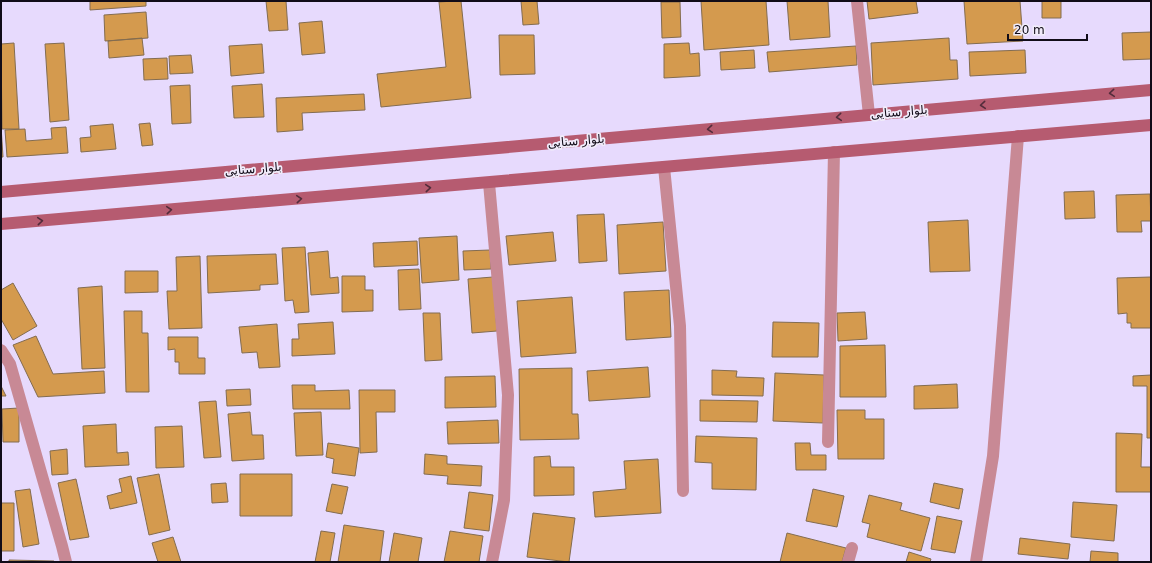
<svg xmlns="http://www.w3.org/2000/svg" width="1152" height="563" font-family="'DejaVu Sans',Vazirmatn,sans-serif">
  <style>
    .building { fill: #d49a4e; stroke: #836c50 }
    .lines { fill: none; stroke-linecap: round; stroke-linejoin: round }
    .minor { stroke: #c88995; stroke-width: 12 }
    .secondary { stroke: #b65b70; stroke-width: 12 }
    .oneway { stroke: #532c3b }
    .labels { text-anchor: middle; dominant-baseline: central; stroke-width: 3.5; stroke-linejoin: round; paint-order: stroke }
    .street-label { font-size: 12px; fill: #110c18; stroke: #f1ecfa }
  </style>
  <rect width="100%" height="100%" fill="#e7dafd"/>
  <path class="building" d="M90,1H146V6L90,10Z
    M266,1H286L288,30L269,31Z
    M454,1H461L471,98L381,107L377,74L446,67L439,2Z
    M521,1H537L539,24L523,25Z
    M701,1H766L769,45L704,50Z
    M787,1H828L830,37L790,40Z
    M867,1H916L918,13L869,19Z
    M964,1H1020L1023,41L967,44Z
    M1042,1H1061V18H1042Z
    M661,2H680L681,37L662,38Z
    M146,12L148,38L105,41L104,15Z
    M322,21L325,53L302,55L299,23Z
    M1151,32V59L1123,60L1122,33Z
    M499,35H534L535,74L500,75Z
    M142,38L144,55L109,58L108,41Z
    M949,38L950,60H957L958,79L873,85L871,43Z
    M14,43L19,129H2L1,44Z
    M64,43L69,120L50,122L45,44Z
    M689,43L690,54L699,53L700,76L664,78V44Z
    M262,44L264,73L231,76L229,46Z
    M856,46L857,65L769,72L767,52Z
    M754,50L755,68L721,70L720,52Z
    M1025,50L1026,73L970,76L969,52Z
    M191,55L193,73L170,74L169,56Z
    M167,58L168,79L144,80L143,59Z
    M262,84L264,117L234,118L232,86Z
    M190,85L191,123L172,124L170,86Z
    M364,94L365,110L302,113L303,130L277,132L276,98Z
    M150,123L153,145L142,146L139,124Z
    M113,124L116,149L81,152L80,138L91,137L90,126Z
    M1,126L3,157H1Z
    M66,127L68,153L7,157L5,130L25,129L26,141L52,139L51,128Z
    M1094,191L1095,218L1065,219L1064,192Z
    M1150,194L1151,221H1141L1142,232H1117L1116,195Z
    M604,214L607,261L579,263L577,215Z
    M968,220L970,271L930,272L928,222Z
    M663,222L666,271L619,274L617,225Z
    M553,232L556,261L509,265L506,236Z
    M457,236L459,280L422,283L419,238Z
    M417,241L418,265L374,267L373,243Z
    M305,247L309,312L295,313L293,300L285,301L282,248Z
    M490,250L491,269L464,270L463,251Z
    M328,251L330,278L338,277L339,293L311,295L308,253Z
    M276,254L278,284L260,285V290L208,293L207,256Z
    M200,256L202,328L169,329L167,291H177L176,257Z
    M419,269L421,309L399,310L398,270Z
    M125,271H158V292L125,293Z
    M342,276H365V290H373V311L342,312Z
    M493,277L497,331L472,333L468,279Z
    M1151,277V328H1131V323H1127V313L1118,314L1117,278Z
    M13,283L37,326L13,340L1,319V290Z
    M102,286L105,368L82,369L78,288Z
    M669,290L671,337L626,340L624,292Z
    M572,297L576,353L521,357L517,301Z
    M124,311H142V333H148L149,392H126Z
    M865,312L867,339L838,341L837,313Z
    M423,313H440L442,360L425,361Z
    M333,322L335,354L292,356V339H299L298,324Z
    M773,322L819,323L818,357H772Z
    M277,324L280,367L259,368L257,352L242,353L239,327Z
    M36,336L53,374L104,371L105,393L38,397L13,345Z
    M168,337H198V358H205V374H179V362H175V349L168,350Z
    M885,345L886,397H840V346Z
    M648,367L650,397L589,401L587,371Z
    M572,368V414H578L579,439L520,440L519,369Z
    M712,370L737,371L736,377L764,378L763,396L712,395Z
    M775,373L824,375L823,423L773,421Z
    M1151,375V438H1147V386H1133V376Z
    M495,376L496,407L445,408V377Z
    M957,384L958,408L914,409V386Z
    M292,385H315V391L349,390L350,409H293Z
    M1,386L6,396H1Z
    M250,389L251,405L227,406L226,390Z
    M359,390H395V412H376L377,452L360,453Z
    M700,400L758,401L757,422L700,421Z
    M216,401L221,457L204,458L199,402Z
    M19,408V442H3L2,409Z
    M837,410H865V419H884V459H838Z
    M250,412L252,435H263L264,459L232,461L228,414Z
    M321,412L323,455L296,456L294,413Z
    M498,420L499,443L448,444L447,422Z
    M116,424L117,453L128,452L129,465L85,467L83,426Z
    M182,426L184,467L156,468L155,427Z
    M1116,433L1142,434L1141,467H1151V492H1116Z
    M696,436L757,438L756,490L712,489V463L695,462Z
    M328,443L359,448L355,476L332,473L334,459L326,457Z
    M795,443H810L811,455H826V470H796Z
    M67,449L68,474L52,475L50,451Z
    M425,454L447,456V464L482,466L481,486L447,484L448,476L424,474Z
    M550,456L551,467H574V495L534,496V457Z
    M658,459L661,513L595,517L593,492L626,489L624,461Z
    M159,474L170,530L149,535L137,478Z
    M240,474H292V516H240Z
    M131,476L137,503L110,509L107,496L122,492L119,479Z
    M76,479L89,537L70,540L58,483Z
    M226,483L228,502L212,503L211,484Z
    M934,483L963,489L959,509L930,502Z
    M332,484L348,487L342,514L326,511Z
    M30,489L39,544L23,547L15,491Z
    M813,489L844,496L837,527L806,521Z
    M469,492L493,495L489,531L464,528Z
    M869,495L902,503L900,510L930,518L921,551L867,537L870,524L862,522Z
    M1073,502L1117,505L1114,541L1071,537Z
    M1,503H14V551H1Z
    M533,513L575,518L569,562L527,557Z
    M937,516L962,521L955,553L931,549Z
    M344,525L384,531L380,562H338Z
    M321,531L335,533L330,562H315Z
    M450,531L483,536L479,562H444Z
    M394,533L422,538L418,562H389Z
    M787,533L846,548L842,562H780Z
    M173,537L181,562H158L152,543Z
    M1020,538L1070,544L1068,559L1018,554Z
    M1091,551L1118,553V562H1090Z
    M909,552L931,559L930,562H906Z
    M9,560L54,561V562H9Z"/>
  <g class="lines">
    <path class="minor" d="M857,1L869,115
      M664,167L680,326L683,491
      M489,183L508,395L504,500L492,562
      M1,350L10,364L62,546L66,562
      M828,442L834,152
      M848,562L852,548
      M976,562L993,456L1018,136"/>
    <path class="secondary" d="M1,192L1151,90
      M1,224L1151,125"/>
  </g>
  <defs><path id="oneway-chevron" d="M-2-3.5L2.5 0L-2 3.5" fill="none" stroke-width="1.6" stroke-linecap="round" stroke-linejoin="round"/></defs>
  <g class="oneway">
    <use href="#oneway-chevron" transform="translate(1112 93) rotate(175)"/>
    <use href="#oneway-chevron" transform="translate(983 105) rotate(175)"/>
    <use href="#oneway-chevron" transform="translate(839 117) rotate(175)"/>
    <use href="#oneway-chevron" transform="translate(710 129) rotate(175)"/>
    <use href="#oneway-chevron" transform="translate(428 188) rotate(-5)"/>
    <use href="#oneway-chevron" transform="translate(299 199) rotate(-5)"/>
    <use href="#oneway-chevron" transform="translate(169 210) rotate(-5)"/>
    <use href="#oneway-chevron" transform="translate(40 221) rotate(-5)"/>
  </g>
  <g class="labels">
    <g class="street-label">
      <text transform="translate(899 112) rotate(-5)">بلوار سنایی</text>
      <text transform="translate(576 141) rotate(-5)">بلوار سنایی</text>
      <text transform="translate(253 169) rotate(-5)">بلوار سنایی</text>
    </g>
  </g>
  <rect width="1152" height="563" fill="none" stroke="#110c18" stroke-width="4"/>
  <path d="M1008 34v6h79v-6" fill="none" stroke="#110c18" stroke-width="2"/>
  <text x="1014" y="34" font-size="12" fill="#110c18" stroke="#f1ecfa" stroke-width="3" paint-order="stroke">20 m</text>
</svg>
